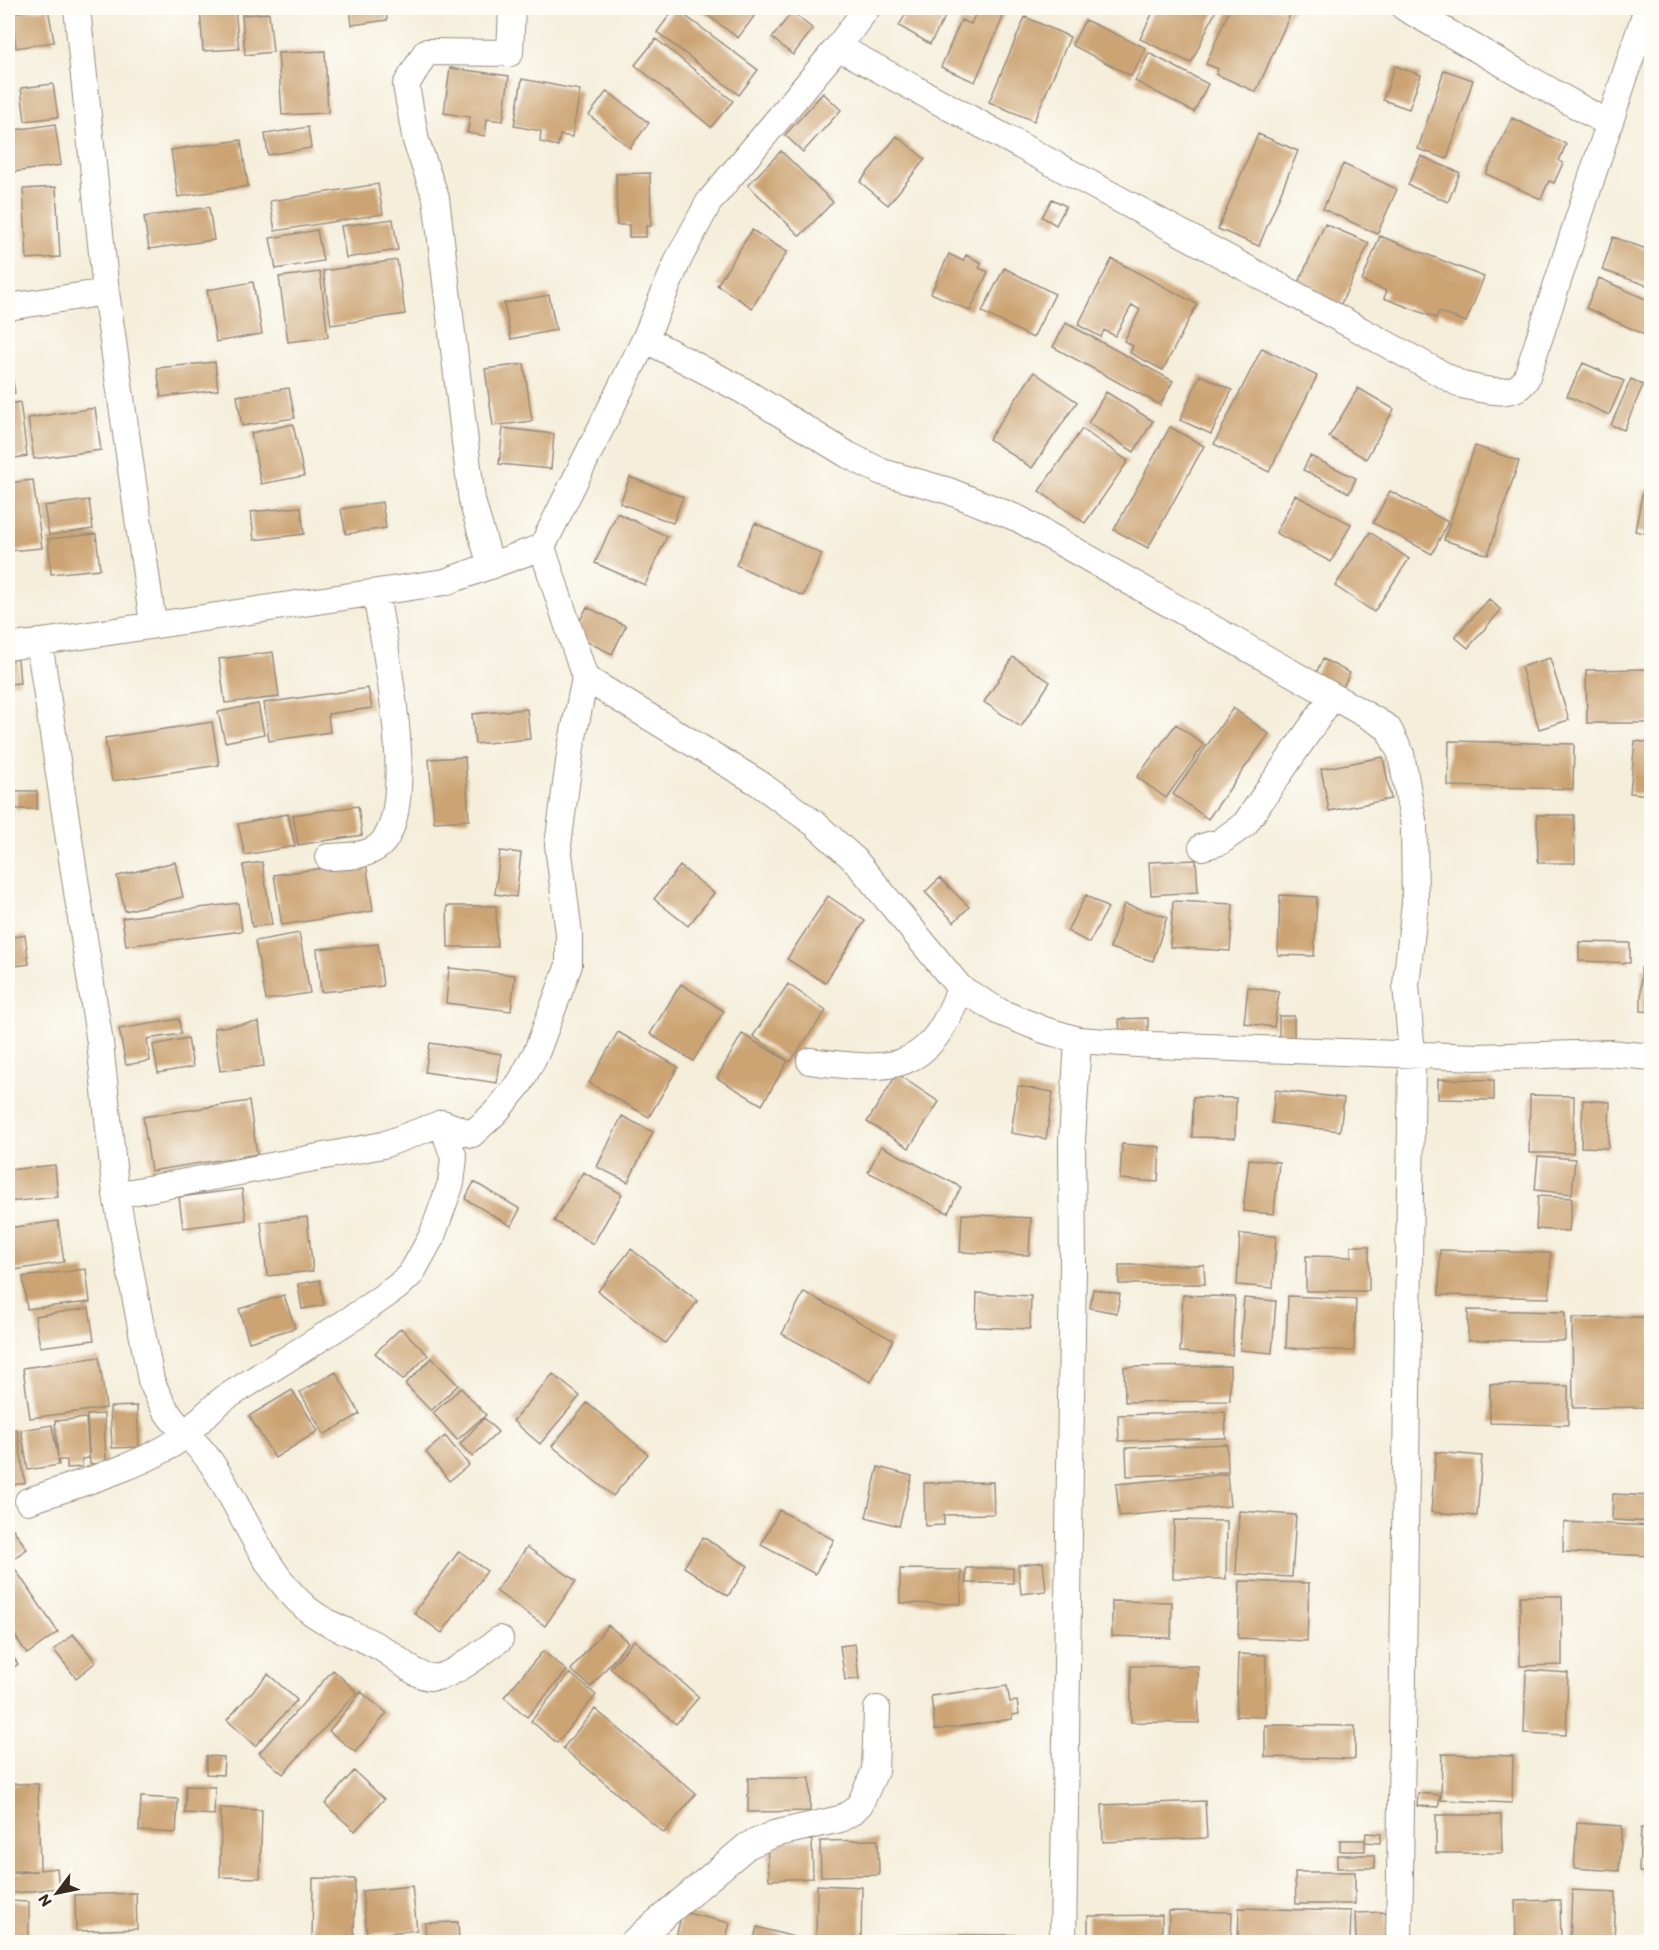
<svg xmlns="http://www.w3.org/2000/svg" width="1659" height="1950" font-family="Itim,sans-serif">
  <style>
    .building { fill: #cca473 }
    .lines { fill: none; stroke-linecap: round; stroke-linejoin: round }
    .street-casing { stroke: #988c7c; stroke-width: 28 }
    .street { stroke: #fff; stroke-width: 26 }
  </style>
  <rect width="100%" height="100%" fill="#fdfcf7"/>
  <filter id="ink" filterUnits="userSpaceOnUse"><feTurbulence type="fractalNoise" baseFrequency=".0167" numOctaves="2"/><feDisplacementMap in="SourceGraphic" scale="12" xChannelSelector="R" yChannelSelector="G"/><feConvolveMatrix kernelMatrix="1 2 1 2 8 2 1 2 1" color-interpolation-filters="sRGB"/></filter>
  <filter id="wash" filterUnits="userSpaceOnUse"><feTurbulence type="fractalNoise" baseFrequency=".008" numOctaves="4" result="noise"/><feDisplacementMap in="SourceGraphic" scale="24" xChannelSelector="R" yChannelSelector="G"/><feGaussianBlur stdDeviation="1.35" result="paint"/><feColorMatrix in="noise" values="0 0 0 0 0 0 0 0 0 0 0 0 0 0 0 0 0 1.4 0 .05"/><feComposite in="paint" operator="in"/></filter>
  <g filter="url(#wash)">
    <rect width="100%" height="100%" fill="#f4eeda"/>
    <g id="blocks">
      <path class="building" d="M48,8L54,42L16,48L11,13Z
        M200,8H235L239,49L203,51Z
        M350,8H386L387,20L352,25Z
        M675,8L758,70L739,95L657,32Z
        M698,8H754L758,11L738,38Z
        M909,8H950L930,44L899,26Z
        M978,8H1007L975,82L941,67L961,20L971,24Z
        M1155,8H1217L1191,63L1140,39Z
        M1230,8H1293L1256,92L1216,74L1218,69L1206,64Z
        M792,12L813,29L793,55L772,38Z
        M269,13L273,52L245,55L242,15Z
        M1025,17L1070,37L1034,121L989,102Z
        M1085,20L1146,48L1131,76L1072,45Z
        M656,39L733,101L711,127L635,65Z
        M325,51L328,113L282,115L278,53Z
        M1149,53L1208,84L1194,112L1135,81Z
        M1395,66L1421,75L1409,109L1383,100Z
        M450,68L509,76L503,121L487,119L485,136L467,133L470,117L444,113Z
        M1444,70L1473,80L1447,159L1418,149Z
        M522,79L580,90L572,137L560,135L558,146L540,142L541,131L514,126Z
        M53,84L58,117L25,121L21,88Z
        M607,91L649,123L630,148L589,115Z
        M823,93L841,110L803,152L785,135Z
        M1512,118L1566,144L1559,161L1563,163L1554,183L1549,181L1541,199L1486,174Z
        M55,124L61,165L8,173V131Z
        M308,127L311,148L268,155L265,134Z
        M1258,134L1298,151L1259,246L1218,229Z
        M897,136L925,159L888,205L860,182Z
        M241,140L248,186L178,197L171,150Z
        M781,151L833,202L800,236L748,185Z
        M1421,156L1460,173L1448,202L1408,185Z
        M1343,164L1397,189L1377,234L1323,209Z
        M650,173L651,226H646V237H629V225H617L616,174Z
        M378,184L383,214L275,231L270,201Z
        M56,187L60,257L27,259L23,189Z
        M1052,199L1066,206L1056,225L1042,217Z
        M209,207L214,240L149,249L144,217Z
        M393,219L398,250L346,258L341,226Z
        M1325,224L1369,243L1340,306L1297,286Z
        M317,230L323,261L276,269L270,238Z
        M752,230L787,252L752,308L717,285Z
        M1380,236L1484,277L1466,322L1439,312L1436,318L1384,298L1387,291L1362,281Z
        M1613,237L1652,251V287L1602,270Z
        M949,254L963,261L966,255L982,263L979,268L988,272L970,311L931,293Z
        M1112,259L1197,304L1163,370L1130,353L1133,346L1124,341L1140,310L1132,305L1115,336L1104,330L1101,337L1078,325Z
        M397,260L405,314L331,325L323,271Z
        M1004,268L1055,294L1033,338L982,312Z
        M320,272L328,337L288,342L279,277Z
        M1599,278L1652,302V338L1586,308Z
        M253,282L262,334L216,342L207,290Z
        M549,295L556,330L511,339L504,303Z
        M1066,323L1173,381L1160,405L1053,347Z
        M1262,348L1317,376L1269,472L1214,444Z
        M8,355L15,393L8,394Z
        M215,362L218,390L161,397L157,368Z
        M1583,363L1624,381L1609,415L1567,396Z
        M524,364L532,421L493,426L485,369Z
        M1034,372L1077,402L1032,468L989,439Z
        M1200,375L1232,390L1211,434L1180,420Z
        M1631,379L1643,385L1624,430L1611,425Z
        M289,388L295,418L242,426L237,396Z
        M1358,388L1394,409L1366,459L1329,437Z
        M1106,392L1153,421L1134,452L1088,423Z
        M20,402L27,456L8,459V404Z
        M95,408L101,450L34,459L28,418Z
        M293,424L304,476L261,484L251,433Z
        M1170,427L1204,446L1148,548L1114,530Z
        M503,428L554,434L551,469L499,464Z
        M1082,429L1128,461L1085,523L1039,491Z
        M1475,446L1519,461L1488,555L1444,540Z
        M1310,456L1356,478L1349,493L1303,470Z
        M630,477L683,497L673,523L620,503Z
        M33,480L42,548L8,551V483Z
        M1643,490L1652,491V535L1635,531Z
        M1390,491L1448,522L1432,554L1373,523Z
        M1295,495L1351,524L1331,562L1276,533Z
        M89,500L93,529L49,535L44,506Z
        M382,502L386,528L346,534L341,509Z
        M301,507L304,534L254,540L251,512Z
        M617,513L667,536L645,585L595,563Z
        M755,523L822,554L803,596L736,565Z
        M1370,532L1409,559L1374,612L1335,586Z
        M96,534L100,569L51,574L48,539Z
        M1489,599L1501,610L1468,648L1455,637Z
        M587,607L626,626L612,654L573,635Z
        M273,652L279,697L225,703L219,659Z
        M1013,657L1050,682L1021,727L984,702Z
        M1550,658L1569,720L1539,729L1521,667Z
        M18,659L20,683L8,684V660Z
        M1323,659L1350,673L1342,689L1315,675Z
        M1652,669V723H1587L1586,670Z
        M368,688L372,708L328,714L330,732L269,741L264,703Z
        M258,704L264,734L225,742L218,712Z
        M1233,708L1269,734L1208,819L1173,794Z
        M527,709L530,739L475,744L472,714Z
        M212,722L219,765L112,781L105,738Z
        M1176,724L1204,745L1166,798L1137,777Z
        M1449,741L1574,744L1573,789L1448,786Z
        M1635,741L1652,743V795L1630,793Z
        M465,757L469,820L434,822L429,759Z
        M1383,757L1391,799L1329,811L1321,769Z
        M8,785L12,818H8Z
        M16,791H37V809H16Z
        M358,806L362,835L298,845L293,815Z
        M288,814L295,846L245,855L238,824Z
        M1537,815H1574L1575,863H1538Z
        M500,851L521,853L516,897L495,894Z
        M1196,860L1198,892L1151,895L1149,862Z
        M175,862L183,897L125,911L117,876Z
        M262,862L272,924L252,927L243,865Z
        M366,862L373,911L282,925L274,875Z
        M680,866L714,893L688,926L654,899Z
        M940,878L969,907L954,922L925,892Z
        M1086,895L1108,908L1089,943L1067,931Z
        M1280,895L1317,897L1314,956L1278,955Z
        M828,896L865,921L825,983L787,959Z
        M1173,901L1233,904L1230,951L1170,947Z
        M238,903L242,931L126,946L122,918Z
        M1124,904L1167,917L1153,961L1110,948Z
        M447,906H496L497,947H448Z
        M8,908L12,927H8Z
        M299,933L310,993L266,1000L255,941Z
        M25,935L29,964L8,967V938Z
        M1579,942L1630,943V963L1579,961Z
        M378,944L383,986L321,992L317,949Z
        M449,968L515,975L511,1011L446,1003Z
        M1641,968H1652V1012L1641,1011Z
        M681,984L724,1011L693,1061L650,1034Z
        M788,984L826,1011L790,1062L753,1036Z
        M1248,987L1279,992L1274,1027L1244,1023Z
        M1279,1016H1294V1041H1279Z
        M1148,1018V1036H1120L1119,1019Z
        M179,1019L181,1034L147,1039L150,1061L126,1065L119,1029Z
        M259,1022L264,1066L220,1071L214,1028Z
        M618,1032L678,1067L649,1117L589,1083Z
        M742,1034L788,1061L762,1105L717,1078Z
        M188,1038L193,1067L158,1073L153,1045Z
        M430,1043L501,1054L497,1083L425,1072Z
        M897,1074L939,1102L909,1148L867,1122Z
        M1438,1079L1494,1080V1100L1438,1099Z
        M1018,1086L1053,1092L1046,1139L1011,1133Z
        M1275,1090L1344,1098L1340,1131L1272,1123Z
        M1530,1095L1574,1096L1573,1153H1529Z
        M1193,1097L1236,1098L1235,1138L1192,1137Z
        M1583,1100L1610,1102L1608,1148L1581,1147Z
        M249,1101L257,1154L151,1171L143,1117Z
        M622,1116L653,1132L628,1182L597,1167Z
        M1122,1144L1160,1147L1158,1182L1120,1179Z
        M881,1146L961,1187L948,1213L868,1172Z
        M1538,1156L1575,1159L1572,1194L1535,1190Z
        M1249,1159L1279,1162L1274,1214L1243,1211Z
        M55,1165L58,1197L8,1202V1170Z
        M583,1172L622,1194L593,1244L554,1221Z
        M474,1182L520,1209L511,1226L465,1199Z
        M242,1189L246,1220L183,1228L179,1197Z
        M1538,1196L1572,1198L1569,1231L1536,1229Z
        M962,1214L1031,1218L1029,1255L960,1252Z
        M307,1217L313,1271L267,1276L261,1222Z
        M58,1221L64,1262L8,1271V1228Z
        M1240,1234L1276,1236L1273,1288L1237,1285Z
        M1351,1246H1369V1291H1306V1256L1351,1257Z
        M631,1249L698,1301L665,1343L598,1291Z
        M1440,1250L1551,1253L1549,1298L1439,1295Z
        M1119,1265H1204L1205,1284H1119Z
        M86,1269L90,1302L27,1309L23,1277Z
        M320,1280L324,1305L302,1309L298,1284Z
        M1093,1289L1120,1294L1117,1313L1090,1308Z
        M804,1292L893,1340L871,1382L782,1334Z
        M977,1293L1031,1296L1030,1329L976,1327Z
        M284,1295L295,1328L249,1342L239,1309Z
        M1183,1295L1235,1297L1232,1355L1180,1352Z
        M1288,1296L1356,1299L1354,1351L1286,1348Z
        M1244,1298L1276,1301L1272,1353L1240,1350Z
        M89,1308L94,1340L40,1347L35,1316Z
        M1468,1310L1565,1312V1341L1468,1340Z
        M1652,1317V1407L1573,1408L1572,1318Z
        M401,1328L428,1355L403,1380L375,1353Z
        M99,1357L106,1408L30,1418L23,1368Z
        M432,1358L458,1385L431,1411L405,1384Z
        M1230,1366V1401L1125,1402L1124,1367Z
        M336,1372L360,1414L324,1435L300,1392Z
        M553,1374L580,1396L540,1444L513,1421Z
        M1490,1384L1568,1386V1425L1490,1423Z
        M461,1388L486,1415L457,1440L433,1413Z
        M292,1390L318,1431L275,1458L249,1416Z
        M587,1403L648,1454L613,1496L552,1446Z
        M137,1406L139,1447L112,1448L110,1407Z
        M1225,1412L1226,1438L1119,1441L1118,1415Z
        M104,1414L106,1463L90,1464L87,1415Z
        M86,1418L89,1458L82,1459V1467L67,1468V1460H58L59,1465L28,1470L21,1430L52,1425L58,1458L55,1421Z
        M484,1418L498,1432L472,1457L460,1444Z
        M17,1429L25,1483L8,1486V1431Z
        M445,1436L469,1465L449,1481L426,1452Z
        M1227,1444L1228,1472L1127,1476L1126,1448Z
        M1436,1452L1482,1456L1477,1516L1431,1512Z
        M878,1467L912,1476L899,1526L866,1517Z
        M1227,1474L1230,1506L1119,1516L1116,1484Z
        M993,1482L994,1514L944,1515V1525L925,1526L924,1483Z
        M1613,1494L1652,1496V1522L1612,1520Z
        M779,1510L834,1540L815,1574L761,1545Z
        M1239,1511L1296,1515L1292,1577L1236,1574Z
        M1174,1520L1227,1521L1226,1579L1173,1578Z
        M1564,1522L1652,1526V1556L1563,1552Z
        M13,1529L27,1549L8,1562V1532Z
        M703,1537L748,1566L728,1596L684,1567Z
        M527,1547L576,1581L545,1626L496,1591Z
        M459,1551L487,1571L442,1633L414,1613Z
        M1043,1562L1046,1591L1021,1594L1018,1565Z
        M13,1566L58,1632L27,1654L8,1625V1569Z
        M966,1568H1013V1583H966Z
        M900,1569L961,1570V1604L900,1603Z
        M1240,1581L1309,1583L1307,1641L1238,1638Z
        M1520,1596H1562V1665L1520,1666Z
        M1112,1601L1172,1602L1171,1638L1112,1636Z
        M608,1625L628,1642L591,1687L571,1670Z
        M73,1634L96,1662L76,1678L54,1650Z
        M634,1640L699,1697L676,1724L610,1668Z
        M855,1644L859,1679L845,1680L840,1646Z
        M8,1649L18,1664L8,1672Z
        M543,1651L567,1671L527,1717L504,1697Z
        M1238,1654L1266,1655L1265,1717L1236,1716Z
        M1131,1666H1198L1199,1723L1131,1722Z
        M333,1670L357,1692L283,1774L259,1753Z
        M1526,1670L1568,1673L1566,1735L1524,1733Z
        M570,1673L596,1695L557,1743L531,1721Z
        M268,1674L297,1700L255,1746L227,1720Z
        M1007,1686L1010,1702L1017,1701L1019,1714L1012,1715V1719L935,1730L931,1696Z
        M361,1692L387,1713L355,1752L329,1731Z
        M595,1709L696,1794L664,1833L563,1748Z
        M1265,1725L1355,1726V1759L1265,1757Z
        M1442,1754L1513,1756L1512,1803L1441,1800Z
        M206,1756L224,1757L223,1775L206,1774Z
        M354,1771L384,1799L355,1831L325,1804Z
        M748,1778H810V1811L748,1812Z
        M8,1784H38L40,1870L57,1868L59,1888L8,1894V1874L37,1871H8Z
        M186,1786L215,1787L214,1815L185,1813Z
        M1418,1793L1440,1795L1439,1807L1417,1806Z
        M141,1797L178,1799L176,1833L139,1831Z
        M1205,1801L1207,1838L1103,1842L1102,1805Z
        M221,1808L262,1810L260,1878L220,1877Z
        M1436,1815H1501L1502,1853H1436Z
        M1577,1823L1622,1826L1619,1871L1574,1868Z
        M1641,1828H1652V1873L1639,1872Z
        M1366,1833L1381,1834L1380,1843L1365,1842Z
        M812,1840L813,1878L769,1880L767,1841Z
        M878,1840L879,1875L821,1876L820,1841Z
        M1340,1840H1365V1851H1340Z
        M1337,1855H1374L1375,1868H1337Z
        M1295,1872H1355V1904H1296Z
        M313,1878L355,1879L354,1942H312Z
        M817,1885L862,1887L861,1940L816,1938Z
        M412,1886L417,1930L367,1935L362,1891Z
        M1572,1890L1616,1892L1614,1942H1570Z
        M136,1893L137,1929L76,1931L75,1895Z
        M1560,1900L1561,1942H1516L1515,1901Z
        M8,1901L29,1902V1942H8Z
        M1239,1908L1351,1911L1350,1942H1238Z
        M1169,1911L1232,1912L1231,1942H1168Z
        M682,1912L730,1923L725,1942H675Z
        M1386,1912L1387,1942H1356L1355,1913Z
        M1162,1915V1942H1088V1916Z
        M458,1922L459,1942H426L425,1923Z
        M757,1927L812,1942H753Z
        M895,1935H1017V1942H895Z"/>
    </g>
  </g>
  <g filter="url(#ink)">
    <use href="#blocks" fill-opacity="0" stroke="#988c7c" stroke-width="1.5"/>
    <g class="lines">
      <g class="street-casing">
        <path id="street" d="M77,8L106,292L153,624
          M1405,8L1607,123
          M838,47L1462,385C1480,389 1514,400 1526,379L1647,8
          M8,307L106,292
          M645,339L742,390L848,455L882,472L949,491L1019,519L1375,720L1388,728L1401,754L1414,825L1415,903L1406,985L1412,1054L1399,1942
          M491,566L472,501L436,198L416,141L406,85L426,52L510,53L512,8
          M39,642L100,1043L116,1195L151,1380C157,1394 163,1408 173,1420C186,1435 201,1447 212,1464C243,1510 263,1571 306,1608C330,1628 361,1635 386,1651C402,1661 418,1680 438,1677C456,1674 485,1650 500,1639
          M8,647L445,582L542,547L645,339L679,258L709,202L838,47L867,8
          M585,678L757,782L815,824L855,860L960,988L1000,1012L1044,1030L1078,1040L1153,1045L1477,1057L1609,1053L1652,1057
          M1202,847L1220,842L1245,824L1332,697
          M328,857C345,856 367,857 380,845C420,809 384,644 376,594
          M810,1061C893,1072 929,1074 960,988
          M116,1195L383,1145L442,1123L472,1134L495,1113L520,1083L537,1051L569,965V934L558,845L571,747L585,678L542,547
          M28,1501C71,1486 140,1467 177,1441C194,1428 207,1411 225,1398L354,1317L397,1287L411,1274L432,1236L451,1183L454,1158L442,1123
          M633,1942L747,1846L774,1834L840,1819L852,1812L860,1804L875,1771L877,1709
          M1063,1942L1073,1264L1072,1140L1078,1040"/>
      </g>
      <use href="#street" class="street"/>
    </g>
  </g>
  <rect width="1659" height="1950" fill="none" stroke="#fdfcf7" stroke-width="30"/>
  <g transform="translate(57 1893) rotate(238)" stroke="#fdfcf7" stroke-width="4.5" paint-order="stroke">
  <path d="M0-4.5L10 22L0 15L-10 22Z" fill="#3b2a1e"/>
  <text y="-9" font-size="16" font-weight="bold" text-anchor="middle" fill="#3b2a1e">N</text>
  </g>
</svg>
